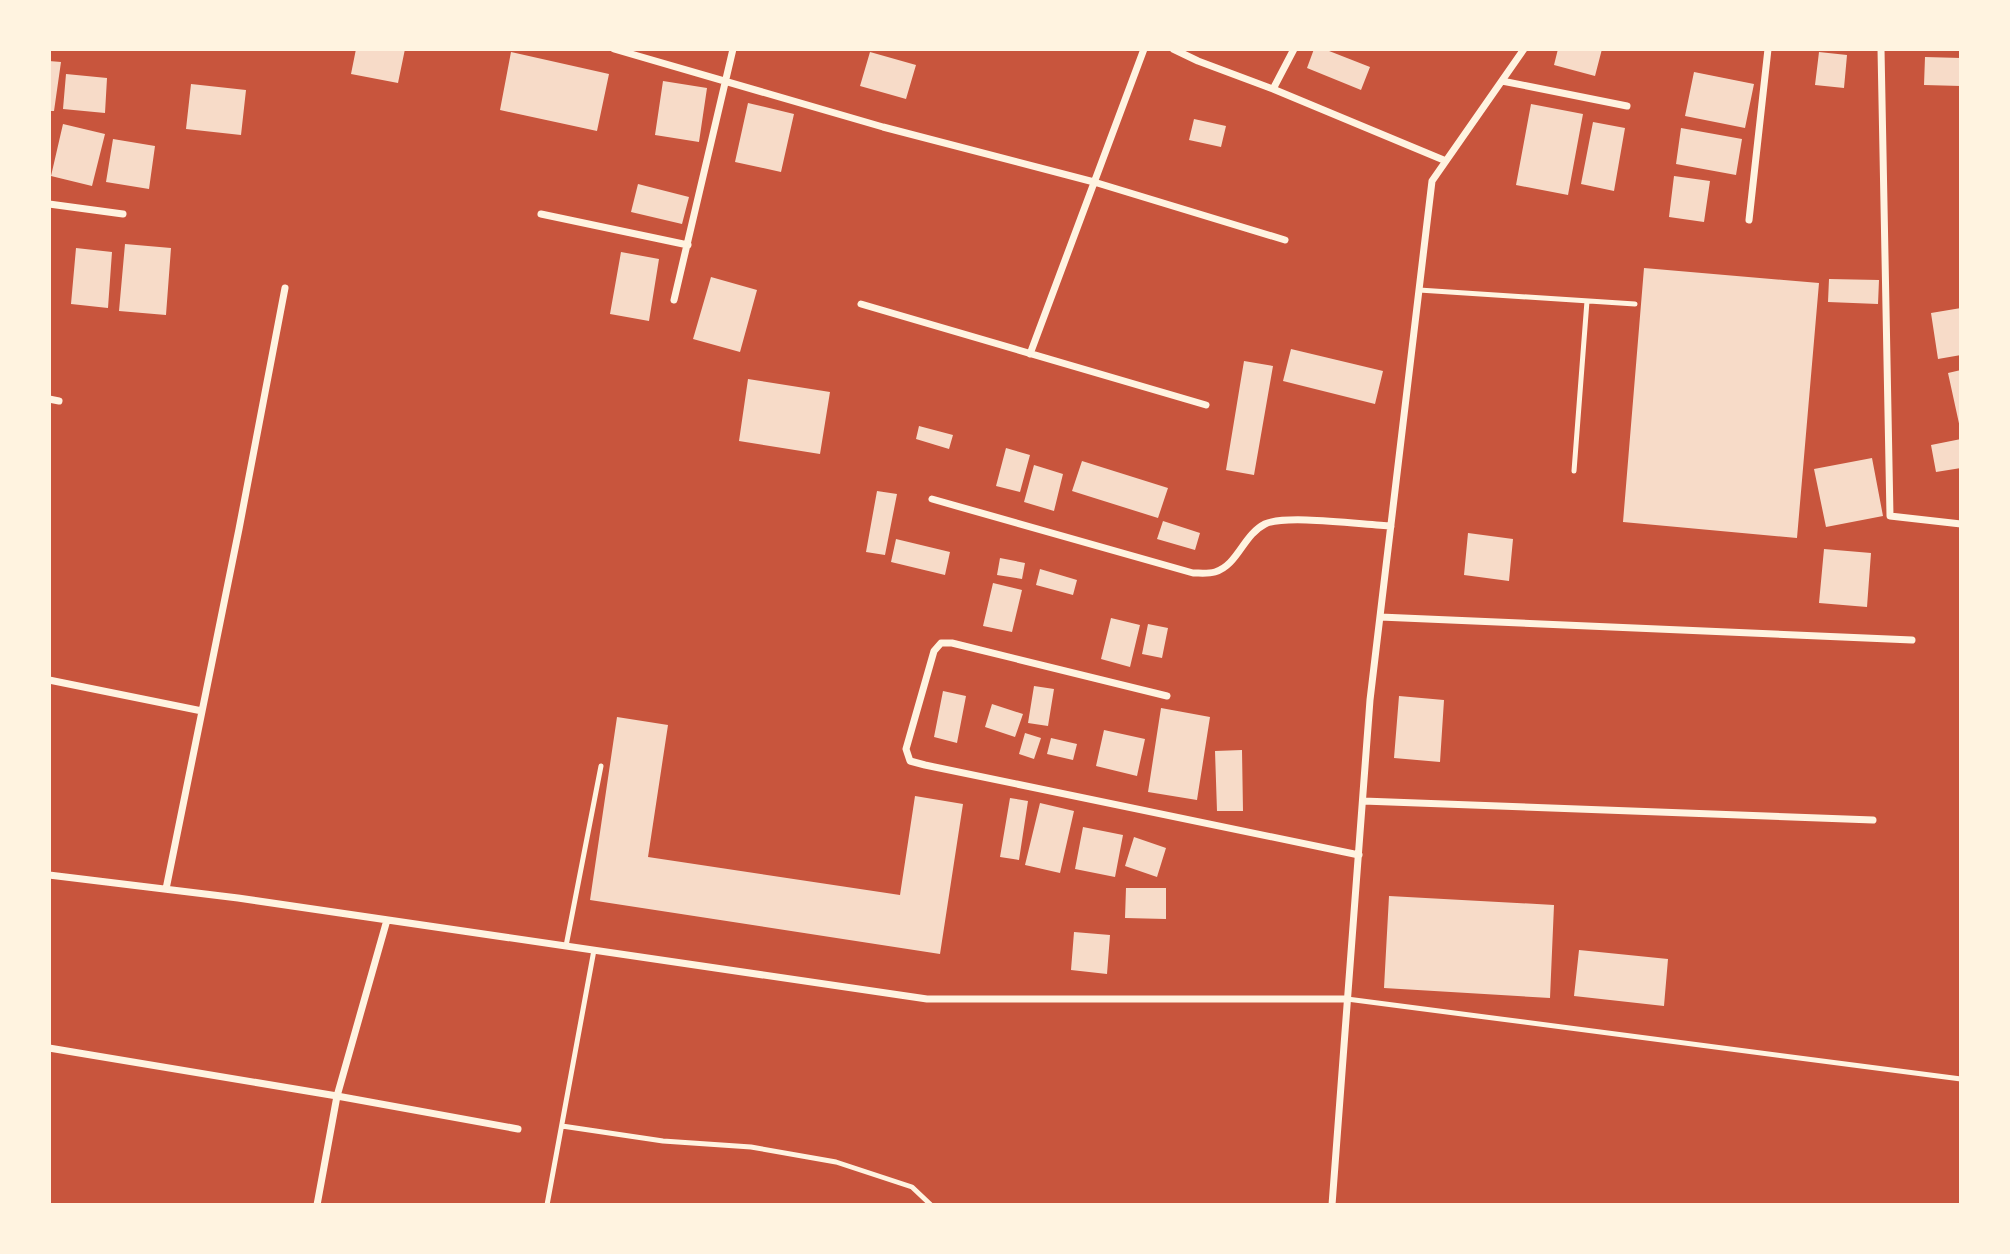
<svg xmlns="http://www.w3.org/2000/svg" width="2010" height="1254" font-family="Poppins,sans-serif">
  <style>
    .building { fill: #f7dbc8 }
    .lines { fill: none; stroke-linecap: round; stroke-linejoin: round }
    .service { stroke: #fff3e0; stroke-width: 5 }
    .minor { stroke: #fff3e0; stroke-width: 7 }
  </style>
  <rect width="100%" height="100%" fill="#c8553d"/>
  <path class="building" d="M356,49H405L398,83L351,74Z
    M1314,49H1324L1370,67L1361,90L1307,68Z
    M1558,49H1602L1595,76L1554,65Z
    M511,52L609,74L597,131L500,110Z
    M870,52L916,65L906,99L860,86Z
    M1819,52L1847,55L1844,88L1815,85Z
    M1925,57L1961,58V86L1924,85Z
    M49,61L61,62L54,111H49Z
    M1694,72L1754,84L1745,128L1685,116Z
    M66,74L107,78L105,113L63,109Z
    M663,81L707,88L699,142L655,135Z
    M191,84L246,90L241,135L186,129Z
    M748,103L794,114L781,172L735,162Z
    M1531,104L1583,114L1568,195L1516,185Z
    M1194,119L1226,126L1221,147L1189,140Z
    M1593,122L1625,128L1614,191L1581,184Z
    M63,124L105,134L92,186L51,176Z
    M1681,128L1742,139L1736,175L1676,164Z
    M113,139L155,146L149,189L106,182Z
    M1674,176L1710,181L1704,222L1669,217Z
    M638,184L689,197L682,224L631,212Z
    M125,244L171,248L166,315L119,311Z
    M76,248L112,252L108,308L71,304Z
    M621,252L659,259L649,321L610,314Z
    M1644,268L1819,283L1797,538L1623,522Z
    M711,277L757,290L740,352L693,339Z
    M1829,279L1879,280L1878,304L1828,302Z
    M1961,308V355L1938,359L1931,313Z
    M1291,349L1383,371L1375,404L1283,381Z
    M1244,361L1273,366L1254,475L1226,470Z
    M1961,370V428H1960L1948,373Z
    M748,379L830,392L820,454L739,441Z
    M919,426L953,435L949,449L916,439Z
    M1961,439V468L1936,472L1931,445Z
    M1006,448L1030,455L1020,492L996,486Z
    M1872,458L1883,516L1826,527L1814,469Z
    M1082,461L1168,488L1158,518L1072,491Z
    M1034,465L1063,474L1054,511L1024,502Z
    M877,491L897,494L885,555L866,552Z
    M1163,521L1200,533L1195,550L1157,539Z
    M1468,533L1513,539L1509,581L1464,575Z
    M896,539L950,552L945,575L891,562Z
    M1824,549L1871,553L1867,607L1819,603Z
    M1000,558L1025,563L1022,579L997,575Z
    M1040,569L1077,580L1073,595L1036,585Z
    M993,583L1022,590L1012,632L983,626Z
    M1111,618L1140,625L1130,667L1101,659Z
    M1148,624L1168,628L1162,658L1142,654Z
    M1034,686L1054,689L1048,726L1028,723Z
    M943,691L966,696L957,743L934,737Z
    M1399,696L1444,700L1440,762L1394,758Z
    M992,704L1023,714L1015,737L985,727Z
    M1161,708L1210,717L1197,800L1148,792Z
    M617,717L668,725L648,857L900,895L915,796L963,804L940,954L590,900Z
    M1104,730L1145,739L1137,776L1096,766Z
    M1025,733L1041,738L1034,759L1019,754Z
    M1051,738L1077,744L1073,760L1047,754Z
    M1242,750L1243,811H1217L1215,751Z
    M1010,798L1028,801L1019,860L1000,857Z
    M1040,803L1074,811L1060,873L1025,865Z
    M1083,827L1123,835L1115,877L1075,869Z
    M1134,837L1166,848L1157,877L1125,866Z
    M1126,888H1166V919L1125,918Z
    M1389,896L1554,905L1550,998L1384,988Z
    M1074,932L1110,935L1107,974L1071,970Z
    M1579,950L1668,959L1664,1006L1574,996Z"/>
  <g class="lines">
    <path class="service" d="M1419,290L1635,304
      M1574,471L1587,301
      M566,946L601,766
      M1347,999L1961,1079
      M562,1126L663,1141L751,1147L836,1162L912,1187L931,1205
      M547,1205L594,950"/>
    <path class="minor" d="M614,49L883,127L1094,182L1285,240
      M1173,49L1198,61L1273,89L1446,161
      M1881,49L1890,516L1961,524
      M1502,81L1627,106
      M1273,89L1294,49
      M49,204L123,214
      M541,214L688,245
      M1749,220L1768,49
      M674,300L733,49
      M861,304L1206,405
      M1030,354L1144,49
      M49,399L59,401
      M932,499L1193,573C1200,573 1208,574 1215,572C1238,565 1243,535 1265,524C1286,514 1364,525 1391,526
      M1380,617L1912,640
      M49,680L202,711
      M1167,696L952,643H941L934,651L906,749L910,761L925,765L1359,855
      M1363,801L1873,820
      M49,875L238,898L927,999H1347
      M166,889L239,529L285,288
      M49,1048L337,1096L518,1129
      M317,1205L337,1096L387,920
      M1332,1205L1370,700L1432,181L1524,49"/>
  </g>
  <rect width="2010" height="1254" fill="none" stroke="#fff3e0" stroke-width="102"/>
</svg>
